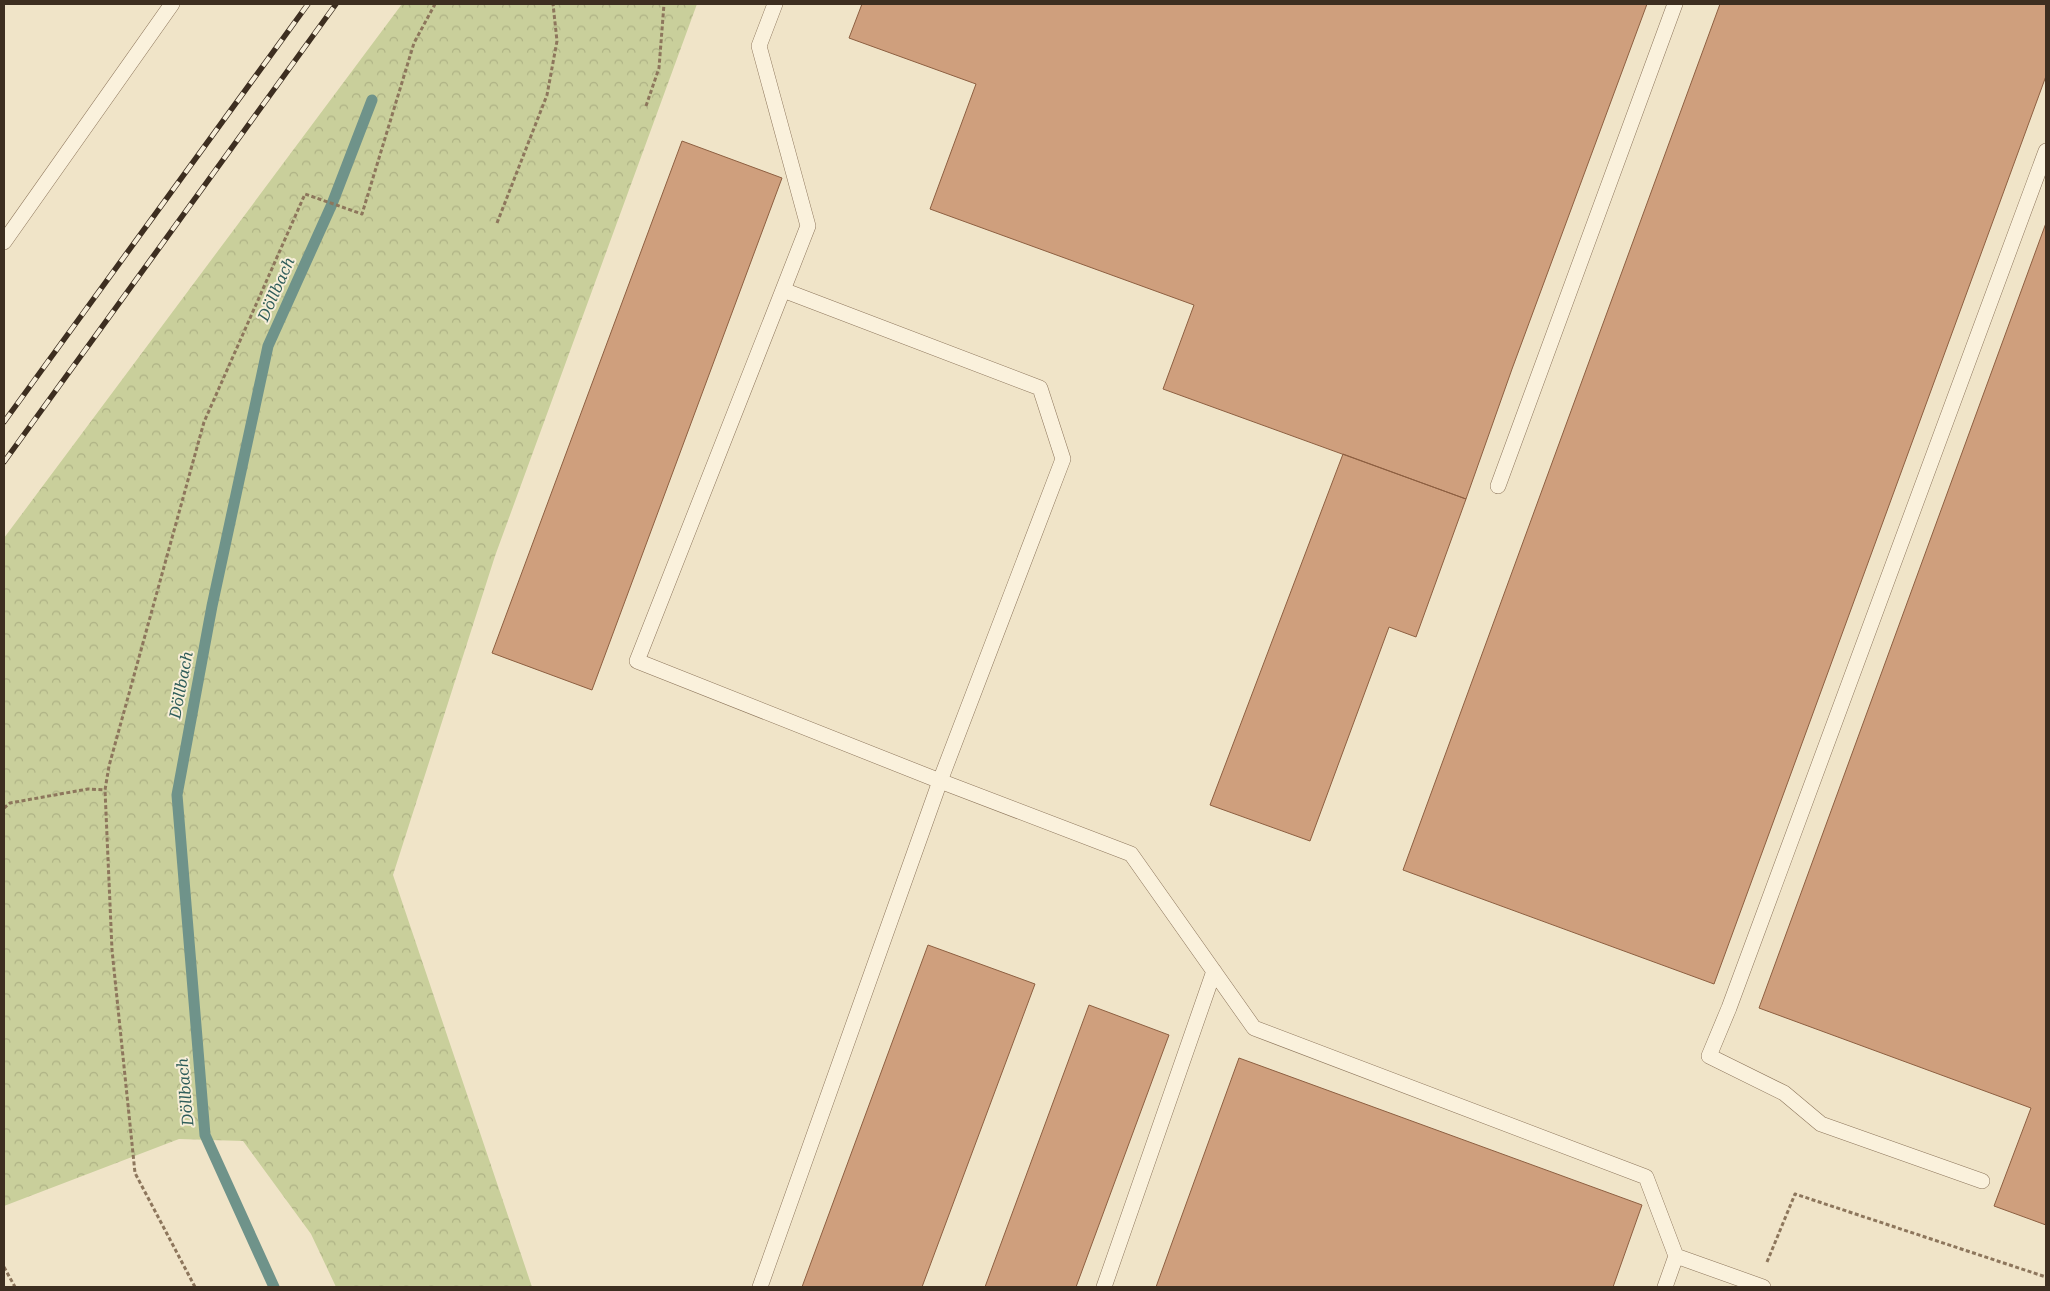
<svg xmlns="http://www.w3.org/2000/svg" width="2050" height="1291" font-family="'Roboto Serif',serif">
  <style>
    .forest { fill: url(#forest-crowns) }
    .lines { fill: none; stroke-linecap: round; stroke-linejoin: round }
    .stream { stroke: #6f938a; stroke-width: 11 }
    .building { fill: #cf9f7d; stroke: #8d5f41 }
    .lane-casing { stroke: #8d765c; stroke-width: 16 }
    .path { stroke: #8d765c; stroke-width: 3; stroke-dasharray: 4 2.5; stroke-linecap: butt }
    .lane { stroke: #faf1dc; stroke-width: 15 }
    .rail-casing { stroke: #3d2e20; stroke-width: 5.5 }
    .rail { stroke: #f7eed8; stroke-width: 4; stroke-dasharray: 11; stroke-linecap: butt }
    .labels { text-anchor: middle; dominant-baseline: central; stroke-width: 4; stroke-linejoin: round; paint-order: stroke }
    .water-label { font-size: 16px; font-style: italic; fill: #2f5d5a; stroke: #f7eed8 }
  </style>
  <defs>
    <pattern id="forest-crowns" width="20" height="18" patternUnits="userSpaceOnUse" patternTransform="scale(1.25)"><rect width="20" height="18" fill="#c9cf9b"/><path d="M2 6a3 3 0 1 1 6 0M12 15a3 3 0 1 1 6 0" fill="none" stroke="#aeb285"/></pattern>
  </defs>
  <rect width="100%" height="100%" fill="#f0e4c8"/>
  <path class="forest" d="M402,4H697L495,556L393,875L532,1287H336L311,1234L243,1141L179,1139L4,1206V538Z"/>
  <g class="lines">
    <path class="stream" d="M274,1287L205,1135L177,795L212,606L268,346L332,204L372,100"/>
  </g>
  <path class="building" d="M862,4H1647L1512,369L1466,499L1163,389L1194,305L930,209L976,84L849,38Z
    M1720,4H2046V76L1714,984L1403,870Z
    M682,141L782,178L592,690L492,653Z
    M2046,223V1225L1994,1206L2031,1108L1759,1008Z
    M1343,454L1466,499L1416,637L1389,627L1310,841L1210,805Z
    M928,945L1035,984L922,1287H802Z
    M1089,1005L1169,1035L1076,1287H985Z
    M1239,1058L1642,1205L1613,1287H1156Z"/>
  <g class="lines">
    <g class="lane-casing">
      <path id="lane" d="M775,4L759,46L808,226L783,290L1040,388L1063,459L940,781L1131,854L1254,1028L1646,1177L1676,1256L1763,1287
        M4,242L172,4
        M1498,486L1675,4
        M1982,1181L1821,1124L1784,1093L1709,1056L1729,1008L2046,151
        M760,1287L940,781L637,661L783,290
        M1104,1287L1214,971
        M1665,1287L1676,1256"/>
    </g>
    <path class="path" d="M646,106L659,68L664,4
      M497,223L547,95L557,41L553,4
      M4,808L10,803L88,789L105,790
      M1767,1262L1795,1194L2046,1277
      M4,1267L15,1287
      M195,1287L135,1173L112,950L105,790L109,766L204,422L305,194L362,214L414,43L435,4"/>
    <use href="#lane" class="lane"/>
    <g class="rail-casing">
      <path id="rail" d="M4,422L308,4
        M4,462L336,4"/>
    </g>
    <use href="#rail" class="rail"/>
  </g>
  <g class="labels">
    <g class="water-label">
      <text transform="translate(276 289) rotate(-66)">Döllbach</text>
      <text transform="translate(181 685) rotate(-79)">Döllbach</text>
      <text transform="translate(185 1092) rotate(-95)">Döllbach</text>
    </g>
  </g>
  <rect width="2050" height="1291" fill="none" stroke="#3d2e20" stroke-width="10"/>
</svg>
